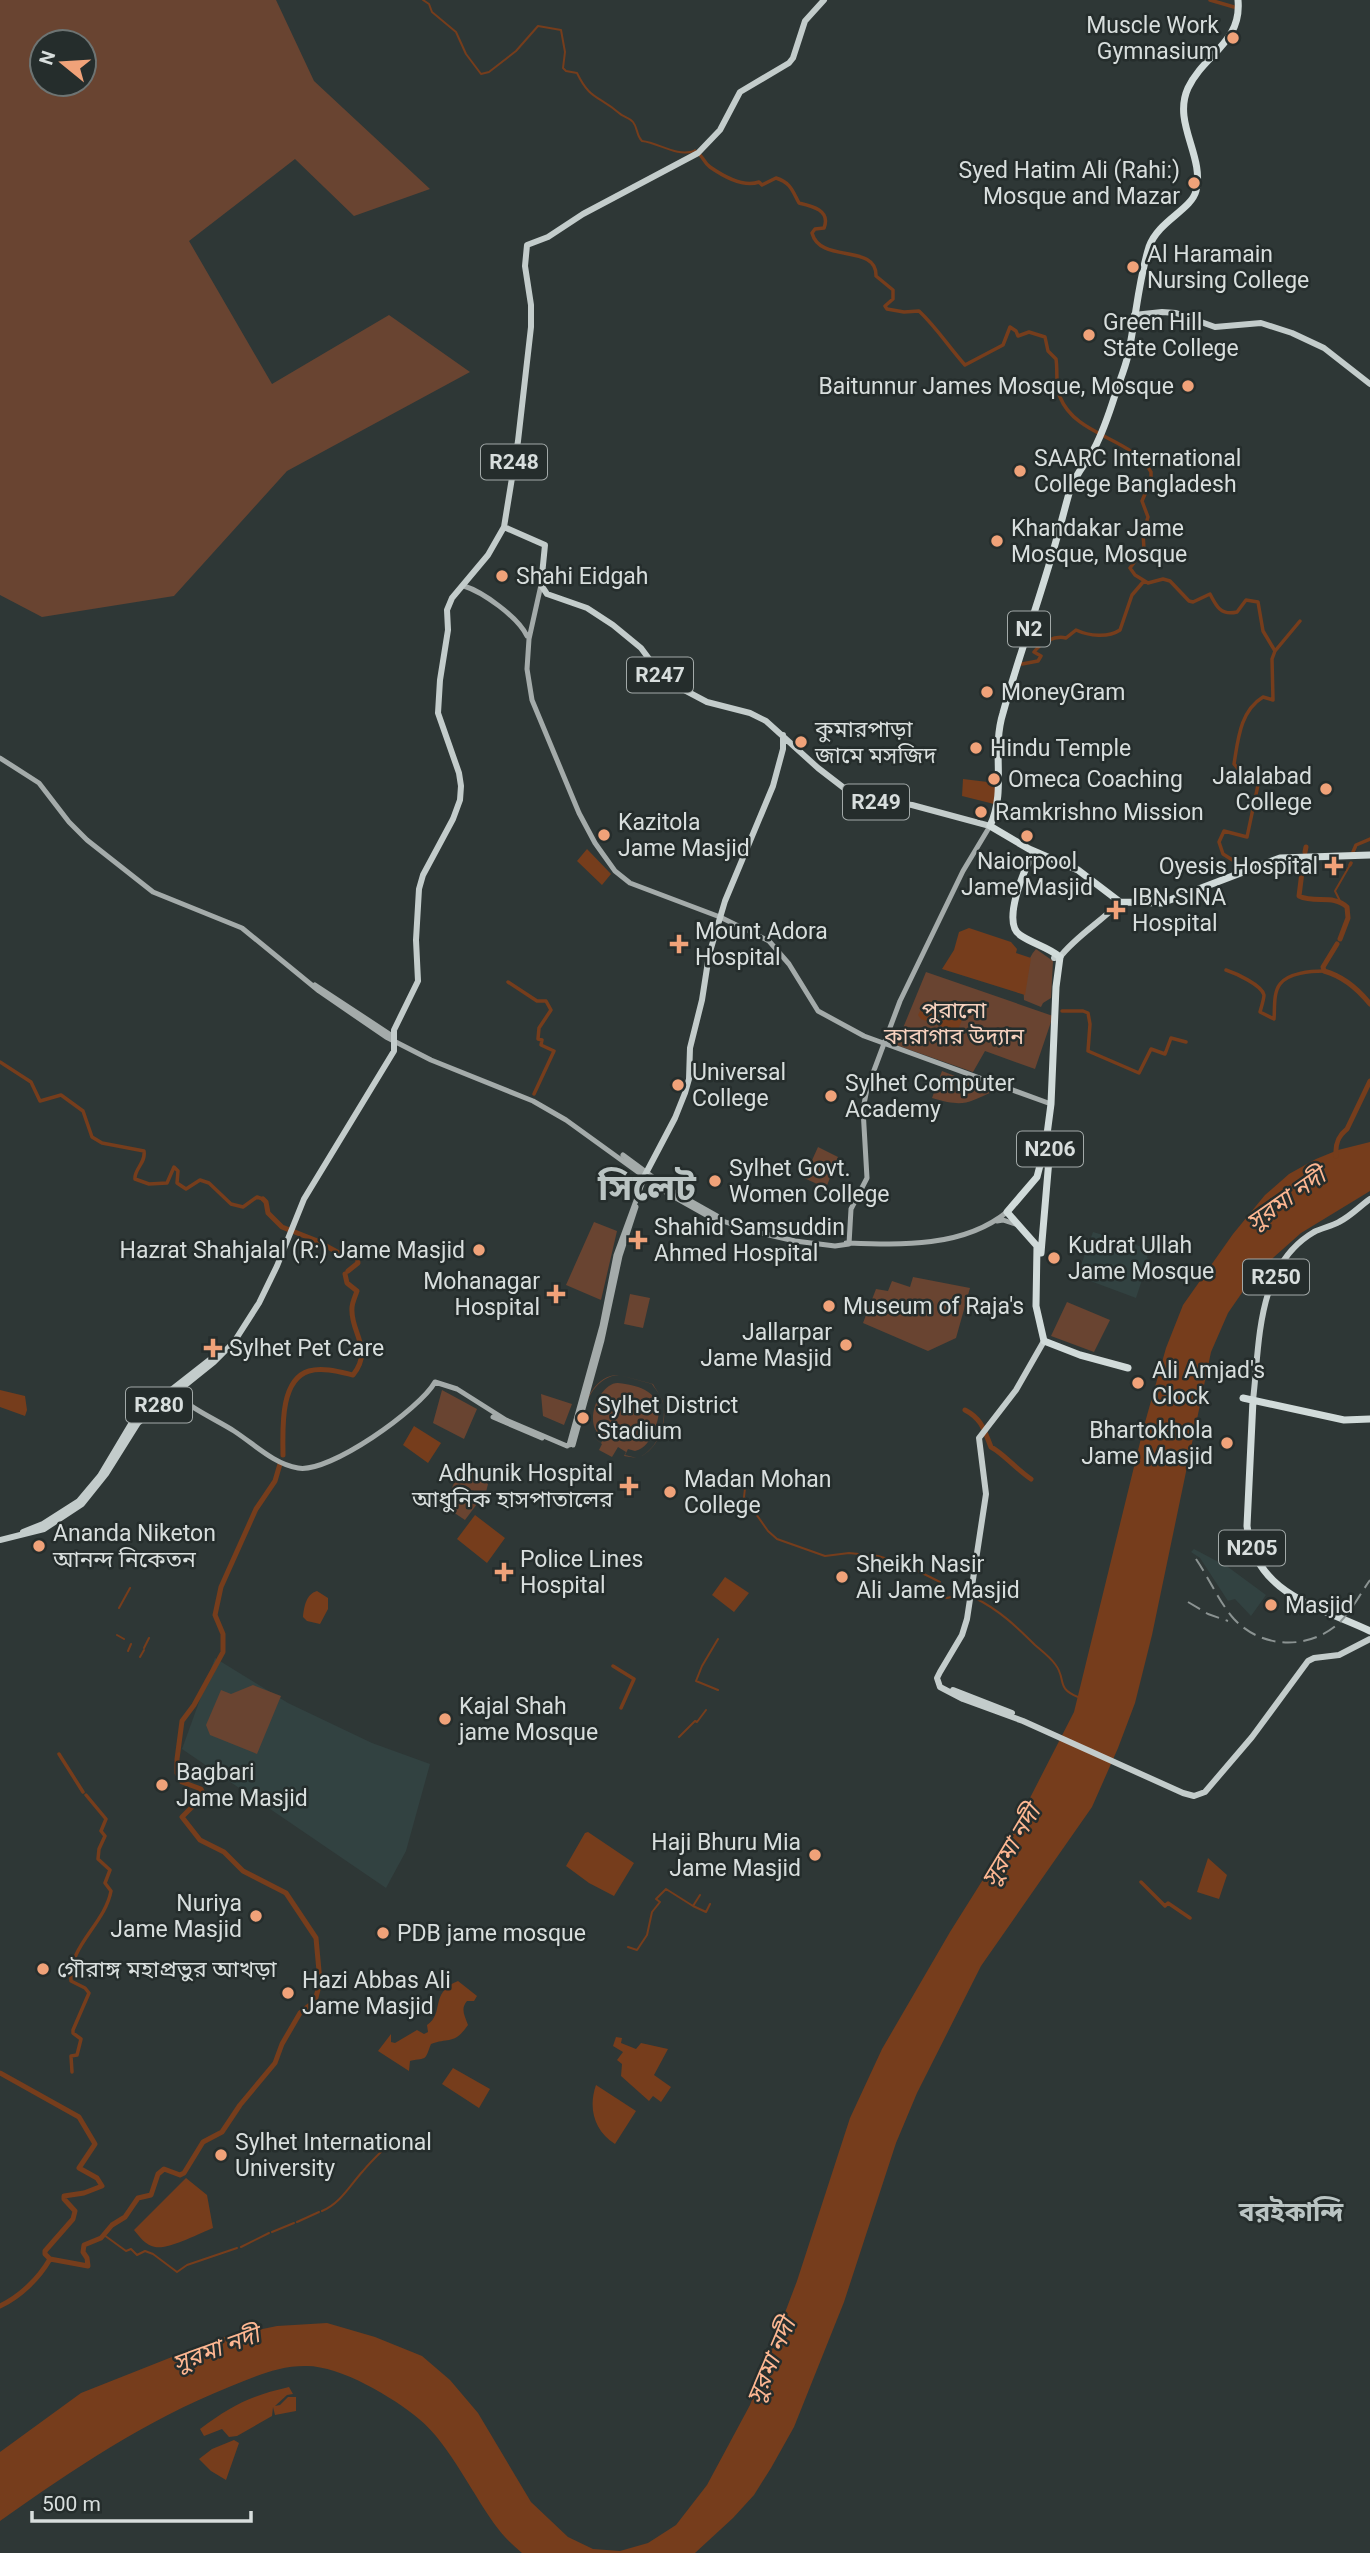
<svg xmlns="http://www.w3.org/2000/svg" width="1370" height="2553" font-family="Roboto,'Noto Sans Bengali',sans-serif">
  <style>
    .built { fill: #324241 }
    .green { fill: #694431; fill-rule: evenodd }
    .water { fill: #763d1c }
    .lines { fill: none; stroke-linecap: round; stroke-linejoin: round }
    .stream { stroke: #763d1c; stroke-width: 2 }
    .canal { stroke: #763d1c; stroke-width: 3.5 }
    .river { stroke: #763d1c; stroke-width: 5 }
    .secondary { stroke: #a4abaa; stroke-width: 5 }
    .primary { stroke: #c3cccb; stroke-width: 6 }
    .trunk { stroke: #d1dbda; stroke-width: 7 }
    .rail { stroke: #8b9392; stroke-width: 2; stroke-dasharray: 14 7; stroke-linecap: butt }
    .poi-dot { fill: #f0a279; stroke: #252d2c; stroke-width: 2.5 }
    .labels { text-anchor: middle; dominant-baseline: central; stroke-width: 5; stroke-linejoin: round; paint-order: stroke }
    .shield { fill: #252d2c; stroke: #a2a9a8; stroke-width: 2 }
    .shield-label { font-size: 21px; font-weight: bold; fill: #d8dedd }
    .poi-label { font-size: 23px; fill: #d8dedd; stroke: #252d2c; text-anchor: start }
    .park-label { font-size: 23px; fill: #f6d1be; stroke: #252d2c }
    .water-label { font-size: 24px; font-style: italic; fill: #feb792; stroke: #252d2c }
    .quarter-label { font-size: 26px; font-weight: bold; fill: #bac4c3; stroke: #252d2c }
    .town-label { font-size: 37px; font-weight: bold; fill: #bac4c3; stroke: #252d2c }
  </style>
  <rect width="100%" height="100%" fill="#2e3736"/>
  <path class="built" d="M1093,1232L1149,1249L1147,1258L1149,1259L1136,1298L1077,1276Z
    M1194,1549L1228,1567L1266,1595L1251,1616L1235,1599L1228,1601L1200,1558L1191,1552Z
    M215,1658L288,1703L372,1743L430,1764L406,1851L386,1888L182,1749Z"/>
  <path class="green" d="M0,0H276L314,81L430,189L354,216L295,159L189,241L272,384L389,315L470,372L287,471L174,596L42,617L0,595ZM84,42V84H42V42Z
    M1036,949L1053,961L1051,998L1043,1003L1041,1007L1024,1000C1023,985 1025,960 1036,949Z
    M926,972L1053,1016L1035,1069L985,1051L973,1072L896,1045Z
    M942,1071L994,1091C966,1104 963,1107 932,1098Z
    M818,1147L838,1157L826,1188L804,1178Z
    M594,1222L617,1231L601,1300L566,1285Z
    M913,1277L970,1288L956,1338L928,1351L863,1323L876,1289L888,1291L892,1281L910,1287Z
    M630,1294L650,1298L643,1328L624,1324Z
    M1067,1302L1110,1320L1094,1352L1051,1336Z
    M619,1375L653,1384C656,1390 661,1395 663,1403C668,1423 658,1451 637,1458L624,1456L626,1452L618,1447L612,1457L599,1450L602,1444L589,1434L586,1435C576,1413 592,1374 619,1375ZM619,1375L652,1384C655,1389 661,1395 663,1402C667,1422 658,1451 637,1458L625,1455L628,1449L635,1451C646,1448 649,1441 653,1432C669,1400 650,1386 618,1383C600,1382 580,1426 604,1438L601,1443L589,1434L586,1435C576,1413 593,1376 619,1375Z
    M442,1390L477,1409L464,1439L433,1423Z
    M541,1394L572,1404L564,1425L543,1416Z
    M466,1467L488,1484L486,1492L465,1520L444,1506L458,1474Z
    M253,1685L281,1696L257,1754L210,1735L206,1725L221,1690L231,1694Z"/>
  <path class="water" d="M963,779L996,783L994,804L962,796Z
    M587,849L611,874L602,885L577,861Z
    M969,928L1011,942L1017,949L1016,953L1031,958L1025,995L942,969L954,950L959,932Z
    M925,1001L964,1015L957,1032L921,1019L918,1015Z
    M1370,1142V1191L1301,1233L1274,1257L1248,1284L1228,1313L1211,1352L1152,1635L1135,1703L1118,1748L1092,1807L981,1966L917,2093L896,2143L844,2302L794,2427L771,2468L754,2495L733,2518L695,2553H522C514,2546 506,2539 499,2530C474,2498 450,2444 419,2419C393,2397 339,2365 305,2366C277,2366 254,2377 229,2387C146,2420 72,2470 0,2521V2452L81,2393L220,2338L277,2326L327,2323L375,2337L422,2356L450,2380L478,2413L531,2502L568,2537L593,2549L620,2551L648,2543L676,2525L707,2485L750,2405L797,2281L850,2118L882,2049L950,1932L1011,1835L1074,1712L1144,1426L1166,1348L1183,1305L1233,1234L1265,1195L1289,1174L1316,1159L1338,1150Z
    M0,1390L25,1396L27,1410L25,1416L0,1407Z
    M414,1426L441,1443L428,1463L403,1445Z
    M475,1515L505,1538L487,1563L457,1539Z
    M725,1577L749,1593L734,1612L712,1595Z
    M317,1591L328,1598V1609L320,1624L307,1621L303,1617C304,1607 306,1594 317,1591Z
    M588,1832L634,1863L614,1896L589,1883L566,1866L585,1833Z
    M1208,1858L1227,1875L1219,1899L1197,1892Z
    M458,1981L477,1996L474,2001H467C460,2009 465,2016 468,2025C454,2045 450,2037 431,2044C424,2062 428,2057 410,2061L409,2071L378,2051L391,2034V2042L395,2043L417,2030L424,2034L428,2032L427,2025C445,2013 429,1993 458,1981Z
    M616,2037L622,2038L621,2043L636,2049L641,2043L668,2049L654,2075L671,2087L661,2102L653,2096L649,2101L621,2076L622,2064L617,2060L623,2052L613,2046Z
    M453,2068L490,2089L479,2108L442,2084Z
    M596,2085L636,2111L615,2144C594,2131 588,2108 596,2085Z
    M186,2178L207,2195L213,2228C200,2233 168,2250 155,2247C145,2245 140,2237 134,2230Z
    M289,2387L293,2394L287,2395L275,2406L280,2405L288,2397H296V2411L275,2415L273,2407L272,2416L237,2436L229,2437L222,2429L204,2436L200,2429C232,2405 250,2396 289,2387Z
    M234,2440L239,2443L226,2480L211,2471L199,2459L212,2449Z"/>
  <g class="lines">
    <path class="stream" d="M423,0L429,4L432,12L456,32L466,54L481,74L489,72L516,51L538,26L561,30L565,52L563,68L566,71L577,73C590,100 598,95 619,113C623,117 629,117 633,122C638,128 636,135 642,141C660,143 675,157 695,151
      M1340,901L1335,891L1350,865
      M743,1474L746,1480L744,1497L768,1531L777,1539L825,1556L849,1553L878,1556L904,1564L940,1582L941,1596L947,1598L964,1594
      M975,1598C999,1610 1016,1626 1035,1645C1042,1651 1050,1657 1055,1664C1067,1679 1055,1688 1078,1697
      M119,1608L130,1588
      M117,1635L124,1639
      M718,1639L702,1666L696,1681L718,1690
      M144,1648L149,1638
      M128,1651L131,1644
      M140,1657L144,1650
      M679,1737L695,1721L697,1722L706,1710
      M700,1895L693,1906L706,1912L710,1904
      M628,1947L637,1950L647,1935L652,1912L660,1902L656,1899L666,1889L693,1906
      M322,2211C341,2203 350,2185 363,2171C371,2161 381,2152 391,2142
      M297,2222L319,2212
      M272,2232L294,2223
      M104,2235L126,2251L131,2249L137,2255L145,2251L153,2254L177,2272L187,2265L237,2248
      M241,2247L269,2233"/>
    <path class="canal" d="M1210,0L1234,7
      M695,151C703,155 703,162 710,167C723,176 743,188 759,182L762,185L776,178C791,183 792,190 799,203C812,206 831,210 824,228L815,229L812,233C820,264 877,243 876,276L893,290V299L885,306L887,309L904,312L919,311C937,328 948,346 965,365L1003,345L1010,327L1016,331L1018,336L1029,332L1045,337L1048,351L1056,359C1058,371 1055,387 1060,397C1076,437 1132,437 1151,472V480L1142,501L1148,517L1143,533L1144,549L1130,568L1135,575L1148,583L1163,579L1170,581L1189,601L1193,602L1210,594C1216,606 1221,616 1237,612L1246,600L1258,602L1263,631L1275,651
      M1022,664L1038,661L1041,656L1034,652C1041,643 1054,635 1066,638L1076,630C1089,636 1108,638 1120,630L1132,595L1144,581
      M1353,852L1356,845L1370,839
      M1234,861L1223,854L1219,842L1224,831L1247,837L1258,785L1257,778L1239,770L1234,764C1238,740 1240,711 1263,697L1273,700L1272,659L1275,651L1300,621
      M1350,865L1351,863
      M1226,970C1235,973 1262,985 1264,995C1264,999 1261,1008 1260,1012L1274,1019C1275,1009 1273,993 1280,984C1288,973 1311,971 1324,971
      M508,982L537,1001H546L551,1010L539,1028L538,1039L542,1040L541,1045L554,1051L534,1094
      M1062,1011H1083L1088,1013L1090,1024L1088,1051L1139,1073L1151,1049L1165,1054L1171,1038L1186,1042
      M0,1062L31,1082L40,1101L61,1095L83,1111L92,1137L102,1143L144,1151C146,1163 134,1169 135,1179L149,1184L167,1183L174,1167L178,1171L177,1183L186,1189L200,1180L209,1183L231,1204L243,1207L257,1197L263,1199
      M613,1666L634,1679L621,1708
      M59,1754L83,1792
      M1141,1882L1165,1906L1168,1903L1190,1918
      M72,2072L71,2056L77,2055L81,2039L73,2033V2030L89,1993L85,1988L71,1981C68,1946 105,1924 111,1891L105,1883L110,1870L98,1859L99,1849L105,1836L101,1831L106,1819L86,1795"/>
    <path class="river" d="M1305,852L1306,847
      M1303,864L1299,896C1315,904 1333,894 1347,907L1348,918L1340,939
      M1337,944L1323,967L1324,971C1342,976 1358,989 1370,1004
      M1336,1156C1335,1144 1338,1136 1347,1129L1370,1081
      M263,1199L266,1202L268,1213L282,1227L315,1240L339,1253L357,1255L358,1263L348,1271
      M965,1410C982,1419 984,1430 991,1447C1004,1454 1016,1469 1031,1479
      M283,1455C283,1432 279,1380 309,1371C323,1367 340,1372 353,1375C374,1349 350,1332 352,1308C352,1303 355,1297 357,1291L347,1283L345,1274
      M0,2073L79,2117L95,2144L79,2168L97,2178L102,2186L84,2193L64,2196V2199L75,2211L73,2219L45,2251V2254L50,2259
      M0,2306C21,2296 39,2278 50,2259L88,2266L87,2258L83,2252L84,2245L101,2238L112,2225L125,2217L138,2198L151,2195L158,2174L164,2169L180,2175L184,2173L203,2142L222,2132L240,2105L275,2063L282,2044L300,2013L315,2001L320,1982L316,1938L286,1893L243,1871L224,1852L200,1840L182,1817L204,1795L201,1789L182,1782L177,1773V1759L182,1721L194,1705L223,1652V1634L215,1615L221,1587L256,1509L275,1481L280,1464"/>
    <path class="secondary" d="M541,585L529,639L527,669L532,700L579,813L595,843L615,871L630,883L720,917L769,941L789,964L818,1011L864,1036L1051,1104
      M464,586C483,592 518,617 527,636
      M0,758L39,783L69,822L87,840L153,892L242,928L319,991L386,1037L431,1060L533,1101L566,1120L667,1193L708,1216L752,1231L795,1241L835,1246L849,1244
      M315,985L394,1037
      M623,1155L669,1189L717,1216
      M997,1221L1003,1220L1018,1225
      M846,1243C899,1245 963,1248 1007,1212
      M849,1244L851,1209L867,1178L863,1109L867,1089L900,1001L963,871L990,826
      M435,1382L457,1389L506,1420L567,1446
      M175,1393C191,1409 215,1419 234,1431C254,1444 274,1464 298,1468C329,1474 420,1409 435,1382
      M493,1417L542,1438
      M569,1445L602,1326L616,1255L645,1176
      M573,1445L602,1340L620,1256L636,1207"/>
    <path class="primary" d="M1134,315L1162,312L1176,313L1215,327L1261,323L1292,333L1324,348L1370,384
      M504,527L545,545L541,585L547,594L587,608L613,625L641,648L661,675L673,684L707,702L750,713L766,721L818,768L857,798L912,805L990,826
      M1054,958L1060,957C1076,936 1101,922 1120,902
      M645,1175L675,1118L685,1093L689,1079L690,1048L702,1000L709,955L725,901L773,786L783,749V735
      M1044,1341L1016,1390L979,1438L986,1494L967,1619L962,1635L940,1672L937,1678L940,1687L963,1699L1023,1721L1183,1793L1194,1796L1205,1792L1252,1737L1308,1661L1314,1658L1339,1655L1370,1639
      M1253,1400C1260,1342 1256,1266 1314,1232C1322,1228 1332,1226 1339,1222C1351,1216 1360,1206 1370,1199
      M23,1532L43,1524L79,1501L100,1476L134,1419L217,1354
      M0,1540L44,1529L82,1504L106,1474L138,1423L214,1362L234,1342L259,1303L277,1266L304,1199L394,1051V1030L418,981L416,940L419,889L423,875L453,819L460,800L461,786L459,773L438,713L440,680L448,630L447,610L452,598L488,555L504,527L518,441L531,327V305L525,266L527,245L548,237L583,214L698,153L720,130L740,92L789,63L793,58L805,21L824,0
      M953,1690L1012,1713"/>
    <path class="trunk" d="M1238,0C1242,43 1204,54 1188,88C1172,123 1205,156 1196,191C1191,210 1158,221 1149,247C1138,282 1136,319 1128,355C1125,369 1119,382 1115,395C1109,414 1103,432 1094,449C1086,463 1075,475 1070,490C1065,507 1061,524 1056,541C1040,599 1019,655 1003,713C991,751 1007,790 990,826L1029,849L1078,870L1120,902L1162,903L1280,858L1370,855
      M1040,854L1032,856C1023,872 1002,923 1020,935C1033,944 1048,947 1060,957
      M1060,957L1056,987L1051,1104L1046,1142L1037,1177L1007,1212L1037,1246L1036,1306L1044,1341L1080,1355L1128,1368
      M1041,1253L1051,1136
      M1243,1398L1344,1420L1370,1419
      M1253,1400L1247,1526C1255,1595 1318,1606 1370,1631"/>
    <path class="rail" d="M1196,1559C1209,1578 1219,1602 1234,1619C1262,1649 1308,1650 1338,1624C1351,1612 1360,1594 1370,1580
      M1188,1602L1208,1614L1228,1621"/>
  </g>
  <g class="poi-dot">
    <circle cx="1233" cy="38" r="7"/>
    <circle cx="1194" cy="183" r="7"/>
    <circle cx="1133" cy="267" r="7"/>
    <circle cx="1089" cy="335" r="7"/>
    <circle cx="1188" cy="386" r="7"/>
    <circle cx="1020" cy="471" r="7"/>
    <circle cx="997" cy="541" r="7"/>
    <circle cx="502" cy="576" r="7"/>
    <circle cx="987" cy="692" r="7"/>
    <circle cx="801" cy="742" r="7"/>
    <circle cx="976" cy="748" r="7"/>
    <circle cx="994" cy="779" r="7"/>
    <circle cx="1326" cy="789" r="7"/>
    <circle cx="981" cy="812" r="7"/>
    <circle cx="604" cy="835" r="7"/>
    <circle cx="1027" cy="836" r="7"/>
    <path d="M1330.5 855.5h7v7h7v7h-7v7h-7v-7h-7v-7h7z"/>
    <path d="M1112.5 899.5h7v7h7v7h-7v7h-7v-7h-7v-7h7z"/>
    <path d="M675.5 933.5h7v7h7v7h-7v7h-7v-7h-7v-7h7z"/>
    <circle cx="678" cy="1085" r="7"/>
    <circle cx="831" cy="1096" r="7"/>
    <circle cx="715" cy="1181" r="7"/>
    <path d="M634.5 1229.5h7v7h7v7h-7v7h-7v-7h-7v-7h7z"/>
    <circle cx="479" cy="1250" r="7"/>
    <circle cx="1054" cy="1258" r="7"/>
    <path d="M552.5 1283.5h7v7h7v7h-7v7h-7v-7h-7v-7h7z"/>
    <circle cx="829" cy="1306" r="7"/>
    <circle cx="846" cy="1345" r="7"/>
    <path d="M209.5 1337.5h7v7h7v7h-7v7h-7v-7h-7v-7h7z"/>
    <circle cx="1138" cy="1383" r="7"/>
    <circle cx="583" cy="1418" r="7"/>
    <circle cx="1227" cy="1443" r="7"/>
    <path d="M625.5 1475.5h7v7h7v7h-7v7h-7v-7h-7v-7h7z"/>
    <circle cx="670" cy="1492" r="7"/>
    <circle cx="39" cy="1546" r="7"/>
    <path d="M500.5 1561.5h7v7h7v7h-7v7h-7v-7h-7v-7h7z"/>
    <circle cx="842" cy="1577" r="7"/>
    <circle cx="1271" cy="1605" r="7"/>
    <circle cx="445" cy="1719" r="7"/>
    <circle cx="162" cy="1785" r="7"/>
    <circle cx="815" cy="1855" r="7"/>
    <circle cx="256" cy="1916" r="7"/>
    <circle cx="383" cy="1933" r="7"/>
    <circle cx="43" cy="1969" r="7"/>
    <circle cx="288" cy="1993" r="7"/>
    <circle cx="221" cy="2155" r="7"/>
  </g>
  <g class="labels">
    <g class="shield">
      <rect x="481" y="444.5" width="66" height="35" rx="5"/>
      <rect x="1008" y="611.5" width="42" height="35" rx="5"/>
      <rect x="627" y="657.5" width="66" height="35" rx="5"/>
      <rect x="843" y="784.5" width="66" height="35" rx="5"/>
      <rect x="1017" y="1131.5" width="66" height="35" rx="5"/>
      <rect x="1243" y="1259.5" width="66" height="35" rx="5"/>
      <rect x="126" y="1387.5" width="66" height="35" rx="5"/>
      <rect x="1219" y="1530.5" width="66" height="35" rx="5"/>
    </g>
    <g class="shield-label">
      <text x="514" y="462">R248</text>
      <text x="1029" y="629">N2</text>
      <text x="660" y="675">R247</text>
      <text x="876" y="802">R249</text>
      <text x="1050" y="1149">N206</text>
      <text x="1276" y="1277">R250</text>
      <text x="159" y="1405">R280</text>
      <text x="1252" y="1548">N205</text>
    </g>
    <g class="poi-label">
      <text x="1219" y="25" text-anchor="end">Muscle Work<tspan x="1219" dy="26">Gymnasium</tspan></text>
      <text x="1180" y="170" text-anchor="end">Syed Hatim Ali (Rahi:)<tspan x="1180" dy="26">Mosque and Mazar</tspan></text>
      <text x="1147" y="254">Al Haramain<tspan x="1147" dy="26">Nursing College</tspan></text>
      <text x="1103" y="322">Green Hill<tspan x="1103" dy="26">State College</tspan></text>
      <text x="1174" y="386" text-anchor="end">Baitunnur James Mosque, Mosque</text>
      <text x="1034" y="458">SAARC International<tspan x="1034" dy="26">College Bangladesh</tspan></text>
      <text x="1011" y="528">Khandakar Jame<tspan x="1011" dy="26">Mosque, Mosque</tspan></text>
      <text x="516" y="576">Shahi Eidgah</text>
      <text x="1001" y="692">MoneyGram</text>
      <text x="815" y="729">কুমারপাড়া<tspan x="815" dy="26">জামে মসজিদ</tspan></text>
      <text x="990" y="748">Hindu Temple</text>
      <text x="1312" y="776" text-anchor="end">Jalalabad<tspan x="1312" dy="26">College</tspan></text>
      <text x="1008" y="779">Omeca Coaching</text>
      <text x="995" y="812">Ramkrishno Mission</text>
      <text x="618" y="822">Kazitola<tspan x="618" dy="26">Jame Masjid</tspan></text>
      <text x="1027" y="861" text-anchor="middle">Naiorpool<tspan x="1027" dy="26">Jame Masjid</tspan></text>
      <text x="1318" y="866" text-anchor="end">Oyesis Hospital</text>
      <text x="1132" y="897">IBN SINA<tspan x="1132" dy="26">Hospital</tspan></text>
      <text x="695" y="931">Mount Adora<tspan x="695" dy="26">Hospital</tspan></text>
      <text x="692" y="1072">Universal<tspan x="692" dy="26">College</tspan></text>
      <text x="845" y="1083">Sylhet Computer<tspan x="845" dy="26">Academy</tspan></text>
      <text x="729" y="1168">Sylhet Govt.<tspan x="729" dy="26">Women College</tspan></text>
      <text x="654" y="1227">Shahid Samsuddin<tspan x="654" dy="26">Ahmed Hospital</tspan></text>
      <text x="1068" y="1245">Kudrat Ullah<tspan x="1068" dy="26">Jame Mosque</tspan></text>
      <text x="465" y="1250" text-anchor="end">Hazrat Shahjalal (R:) Jame Masjid</text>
      <text x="540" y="1281" text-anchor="end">Mohanagar<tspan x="540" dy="26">Hospital</tspan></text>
      <text x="843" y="1306">Museum of Raja's</text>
      <text x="832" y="1332" text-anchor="end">Jallarpar<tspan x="832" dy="26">Jame Masjid</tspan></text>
      <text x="229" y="1348">Sylhet Pet Care</text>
      <text x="1152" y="1370">Ali Amjad's<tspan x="1152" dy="26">Clock</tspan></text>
      <text x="597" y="1405">Sylhet District<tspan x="597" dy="26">Stadium</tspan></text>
      <text x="1213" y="1430" text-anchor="end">Bhartokhola<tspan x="1213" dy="26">Jame Masjid</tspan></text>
      <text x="613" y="1473" text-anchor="end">Adhunik Hospital<tspan x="613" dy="26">আধুনিক হাসপাতালের</tspan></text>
      <text x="684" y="1479">Madan Mohan<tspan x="684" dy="26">College</tspan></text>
      <text x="53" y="1533">Ananda Niketon<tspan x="53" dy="26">আনন্দ নিকেতন</tspan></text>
      <text x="520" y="1559">Police Lines<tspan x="520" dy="26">Hospital</tspan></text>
      <text x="856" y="1564">Sheikh Nasir<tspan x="856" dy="26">Ali Jame Masjid</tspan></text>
      <text x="1285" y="1605">Masjid</text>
      <text x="459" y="1706">Kajal Shah<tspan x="459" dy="26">jame Mosque</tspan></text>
      <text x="176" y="1772">Bagbari<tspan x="176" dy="26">Jame Masjid</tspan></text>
      <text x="801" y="1842" text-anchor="end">Haji Bhuru Mia<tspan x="801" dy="26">Jame Masjid</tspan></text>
      <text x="242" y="1903" text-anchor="end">Nuriya<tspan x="242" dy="26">Jame Masjid</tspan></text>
      <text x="397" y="1933">PDB jame mosque</text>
      <text x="57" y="1969">গৌরাঙ্গ মহাপ্রভুর আখড়া</text>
      <text x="302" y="1980">Hazi Abbas Ali<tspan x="302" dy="26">Jame Masjid</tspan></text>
      <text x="235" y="2142">Sylhet International<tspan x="235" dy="26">University</tspan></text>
    </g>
    <g class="park-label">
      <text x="954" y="1010">পুরানো<tspan x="954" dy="26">কারাগার উদ্যান</tspan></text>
    </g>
    <g class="water-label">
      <text transform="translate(1286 1199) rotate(-35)">সুরমা নদী</text>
      <text transform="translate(1011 1846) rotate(-59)">সুরমা নদী</text>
      <text transform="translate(216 2349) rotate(-20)">সুরমা নদী</text>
      <text transform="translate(771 2361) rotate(-67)">সুরমা নদী</text>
    </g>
    <g class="quarter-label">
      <text x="1291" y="2212">বরইকান্দি</text>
    </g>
    <g class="town-label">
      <text x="647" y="1187">সিলেট</text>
    </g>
  </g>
  <g transform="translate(63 63) rotate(288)"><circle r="33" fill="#252d2c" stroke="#6d7473" stroke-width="2"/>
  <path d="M0-5L12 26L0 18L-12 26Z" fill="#f0a279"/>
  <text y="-10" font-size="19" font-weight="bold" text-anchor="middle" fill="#d8dedd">N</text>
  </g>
  <path d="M32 2511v10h219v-10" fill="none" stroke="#d8dedd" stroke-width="3.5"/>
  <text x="42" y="2511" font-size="21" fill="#d8dedd" stroke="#252d2c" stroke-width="5" paint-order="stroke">500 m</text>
</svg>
